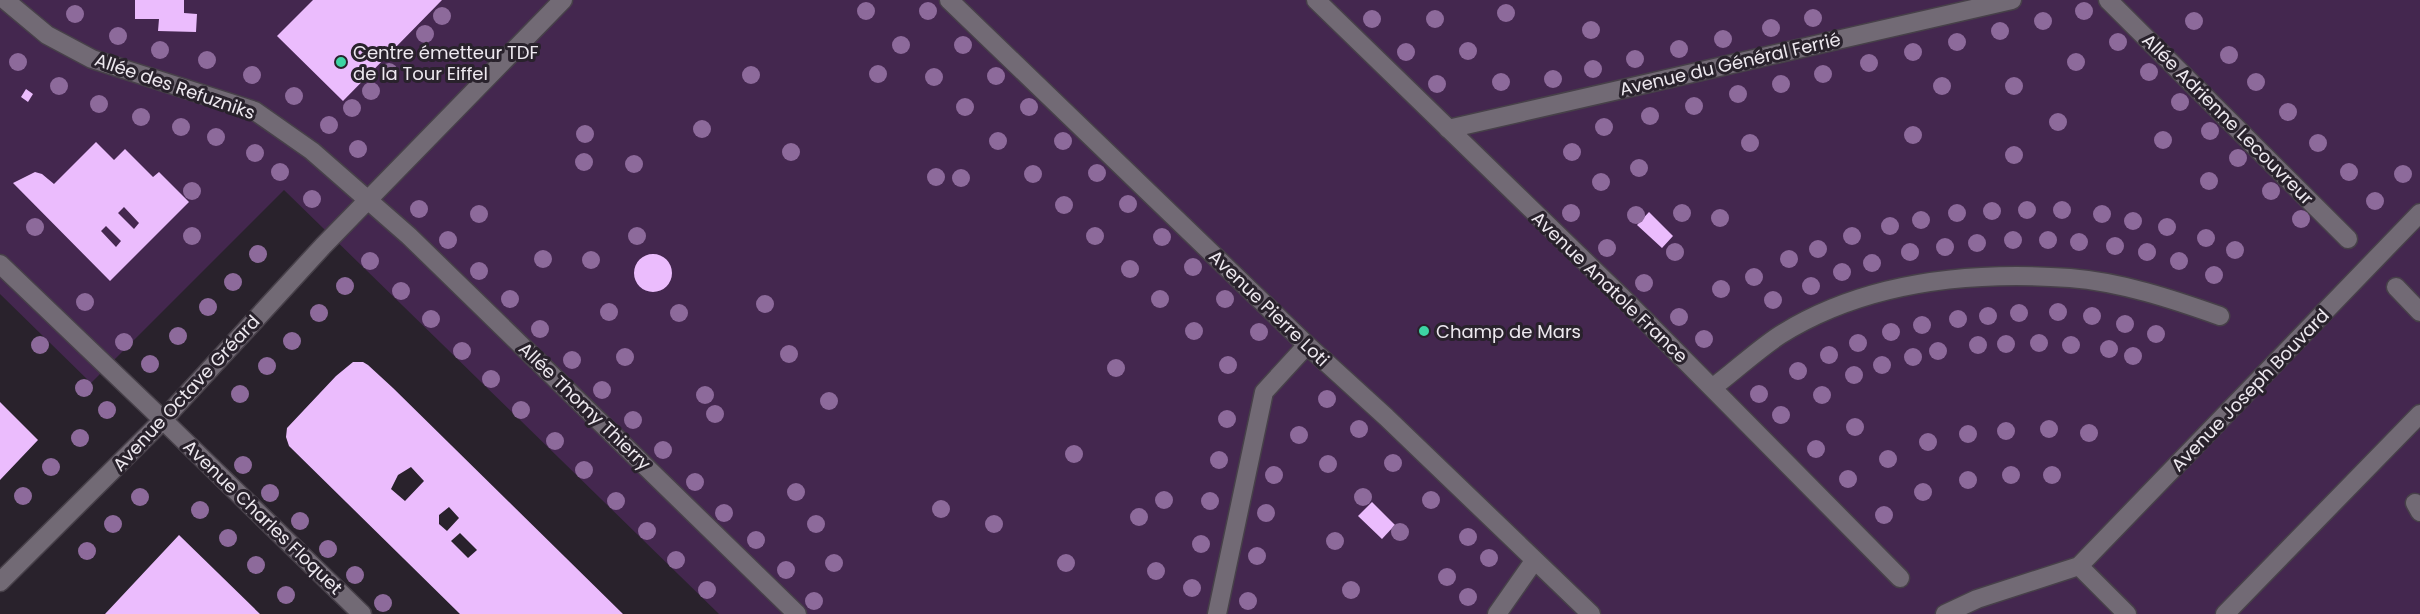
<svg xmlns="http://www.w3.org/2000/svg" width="2420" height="614" font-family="Poppins,sans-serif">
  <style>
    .green { fill: #44274f }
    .building { fill: #ebbcfd; fill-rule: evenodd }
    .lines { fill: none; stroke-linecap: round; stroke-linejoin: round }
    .pedestrian-casing { stroke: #474049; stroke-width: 21 }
    .minor-casing { stroke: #474049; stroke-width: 21 }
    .pedestrian { stroke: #726a75; stroke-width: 18 }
    .minor { stroke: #726a75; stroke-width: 18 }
    .tree { fill: #8d6a9b }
    .poi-dot { fill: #3dd4a3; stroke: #29222c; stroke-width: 2 }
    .labels { text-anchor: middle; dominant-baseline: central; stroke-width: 6; stroke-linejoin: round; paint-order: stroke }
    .poi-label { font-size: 18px; fill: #ede8ef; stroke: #29222c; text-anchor: start }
    .street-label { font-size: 18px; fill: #ede8ef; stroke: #29222c }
  </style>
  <rect width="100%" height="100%" fill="#29222c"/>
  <path class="green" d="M0,0H2420V614H719L284,190L91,383L0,294Z"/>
  <path class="building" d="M135,0H184V13L197,14L196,32L158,31L159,19H135Z
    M313,0H442L343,101L277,36Z
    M26,89L33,94L28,102L21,97Z
    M96,142L114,160L125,149L153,177L159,172L189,202L110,281L13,183L35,172L42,174L54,184ZM124,207L139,223L134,229L118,213ZM106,226L121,241L116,247L101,231Z
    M1649,212L1673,236L1662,248L1637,225Z
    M634 273a19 19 0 1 1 38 0a19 19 0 1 1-38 0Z
    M353,362H363L368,365L393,388L623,614H460L289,446L286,437L287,428L336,376ZM411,467L424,481L405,501L391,489L398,475ZM449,507L459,518L447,531L439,524V515ZM460,533L477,550L468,558L451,541Z
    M0,402L38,440L0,480Z
    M1372,502L1395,525L1382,539L1358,516Z
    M179,535L260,614H105Z"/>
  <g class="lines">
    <g class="pedestrian-casing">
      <path id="pedestrian" d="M5,0L47,35L92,59L255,111L312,151L409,236L797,614
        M949,0L1307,345L1386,417L1591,614
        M1316,0L1631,306L1900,578
        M2108,0L2348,239
        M1448,129L2012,0
        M0,264L163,420
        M2396,287L2420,312
        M210,369L323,246L563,0
        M1712,388C1735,371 1757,350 1780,335C1866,281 1971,271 2070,278C2121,282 2172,299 2220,316
        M2415,503L2420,512
        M1217,614L1264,392L1307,345
        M1497,614L1534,561"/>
    </g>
    <g class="minor-casing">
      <path id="minor" d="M163,420L362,614
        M2079,566L2127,614
        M0,582L163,420L210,369
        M1945,614L1977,599L2079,566L2420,213
        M2225,614L2420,414"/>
    </g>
    <use href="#pedestrian" class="pedestrian"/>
    <use href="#minor" class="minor"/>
  </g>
  <g class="tree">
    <circle cx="866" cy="11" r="9"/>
    <circle cx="928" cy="11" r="9"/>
    <circle cx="2084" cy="11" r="9"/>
    <circle cx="1506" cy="13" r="9"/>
    <circle cx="75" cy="14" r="9"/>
    <circle cx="442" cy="16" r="9"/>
    <circle cx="1813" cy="18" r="9"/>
    <circle cx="1372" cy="19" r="9"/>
    <circle cx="1435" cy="19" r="9"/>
    <circle cx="2043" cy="21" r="9"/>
    <circle cx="2194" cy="21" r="9"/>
    <circle cx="1771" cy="28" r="9"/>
    <circle cx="1591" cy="30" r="9"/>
    <circle cx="2000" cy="31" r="9"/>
    <circle cx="425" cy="34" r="9"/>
    <circle cx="118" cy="36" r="9"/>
    <circle cx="1723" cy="39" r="9"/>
    <circle cx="1957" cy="42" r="9"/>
    <circle cx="2118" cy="42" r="9"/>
    <circle cx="901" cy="45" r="9"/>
    <circle cx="963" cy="45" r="9"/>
    <circle cx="1679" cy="49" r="9"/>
    <circle cx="160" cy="50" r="9"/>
    <circle cx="1468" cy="51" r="9"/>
    <circle cx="1406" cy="52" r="9"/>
    <circle cx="1913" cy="52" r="9"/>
    <circle cx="2229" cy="55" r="9"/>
    <circle cx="1635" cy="59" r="9"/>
    <circle cx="207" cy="60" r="9"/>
    <circle cx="18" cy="62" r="9"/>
    <circle cx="2076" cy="62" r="9"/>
    <circle cx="1869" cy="63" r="9"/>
    <circle cx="1593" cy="69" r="9"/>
    <circle cx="389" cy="72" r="9"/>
    <circle cx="2149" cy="72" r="9"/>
    <circle cx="878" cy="74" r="9"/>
    <circle cx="1823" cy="74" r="9"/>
    <circle cx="252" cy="75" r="9"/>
    <circle cx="751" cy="75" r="9"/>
    <circle cx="996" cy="76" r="9"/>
    <circle cx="934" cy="77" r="9"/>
    <circle cx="1553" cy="79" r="9"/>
    <circle cx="1501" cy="82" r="9"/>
    <circle cx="2256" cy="82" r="9"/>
    <circle cx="1437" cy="84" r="9"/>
    <circle cx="1781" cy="84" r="9"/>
    <circle cx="59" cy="86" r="9"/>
    <circle cx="1942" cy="86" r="9"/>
    <circle cx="2014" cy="86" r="9"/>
    <circle cx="371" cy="91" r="9"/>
    <circle cx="1738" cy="94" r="9"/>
    <circle cx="294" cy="96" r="9"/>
    <circle cx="2180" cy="102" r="9"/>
    <circle cx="99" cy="104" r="9"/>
    <circle cx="1694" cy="106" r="9"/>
    <circle cx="965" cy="107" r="9"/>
    <circle cx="1029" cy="107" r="9"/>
    <circle cx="352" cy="108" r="9"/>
    <circle cx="2288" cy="112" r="9"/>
    <circle cx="1650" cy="116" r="9"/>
    <circle cx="141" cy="117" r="9"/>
    <circle cx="2058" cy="122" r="9"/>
    <circle cx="329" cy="125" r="9"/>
    <circle cx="181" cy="127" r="9"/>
    <circle cx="1604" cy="127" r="9"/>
    <circle cx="702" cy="129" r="9"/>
    <circle cx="2210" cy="131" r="9"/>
    <circle cx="585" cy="134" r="9"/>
    <circle cx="1913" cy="135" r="9"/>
    <circle cx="216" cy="137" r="9"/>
    <circle cx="2163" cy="140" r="9"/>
    <circle cx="998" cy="141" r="9"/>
    <circle cx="1063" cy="141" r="9"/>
    <circle cx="1750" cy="143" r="9"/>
    <circle cx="2318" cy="143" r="9"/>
    <circle cx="358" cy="149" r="9"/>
    <circle cx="791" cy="152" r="9"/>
    <circle cx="1572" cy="152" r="9"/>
    <circle cx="255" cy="153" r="9"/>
    <circle cx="2014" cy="155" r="9"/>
    <circle cx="2238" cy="158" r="9"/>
    <circle cx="584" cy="162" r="9"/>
    <circle cx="634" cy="164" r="9"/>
    <circle cx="1639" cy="168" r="9"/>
    <circle cx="280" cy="172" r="9"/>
    <circle cx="2349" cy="172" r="9"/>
    <circle cx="1097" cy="173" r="9"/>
    <circle cx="1033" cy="174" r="9"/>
    <circle cx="2403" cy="174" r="9"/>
    <circle cx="936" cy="177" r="9"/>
    <circle cx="961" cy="178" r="9"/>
    <circle cx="2209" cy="181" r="9"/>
    <circle cx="1601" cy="182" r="9"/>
    <circle cx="192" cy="191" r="9"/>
    <circle cx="2271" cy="191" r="9"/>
    <circle cx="312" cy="199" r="9"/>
    <circle cx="2375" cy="201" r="9"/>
    <circle cx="1128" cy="204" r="9"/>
    <circle cx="1064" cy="205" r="9"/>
    <circle cx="419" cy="209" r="9"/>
    <circle cx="2027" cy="210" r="9"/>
    <circle cx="2062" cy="210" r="9"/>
    <circle cx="1992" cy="211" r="9"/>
    <circle cx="1571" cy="213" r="9"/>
    <circle cx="1682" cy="213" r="9"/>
    <circle cx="1957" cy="213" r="9"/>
    <circle cx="479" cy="214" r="9"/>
    <circle cx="2102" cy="214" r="9"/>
    <circle cx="1636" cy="215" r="9"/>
    <circle cx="1720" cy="218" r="9"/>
    <circle cx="2301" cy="219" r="9"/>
    <circle cx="1921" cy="220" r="9"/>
    <circle cx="2133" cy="221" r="9"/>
    <circle cx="1890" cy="226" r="9"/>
    <circle cx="35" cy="227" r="9"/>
    <circle cx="2167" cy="227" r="9"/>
    <circle cx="192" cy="236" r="9"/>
    <circle cx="637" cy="236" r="9"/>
    <circle cx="1095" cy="236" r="9"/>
    <circle cx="1852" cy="236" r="9"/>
    <circle cx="1162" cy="237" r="9"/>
    <circle cx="2206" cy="238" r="9"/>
    <circle cx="448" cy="240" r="9"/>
    <circle cx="2013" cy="240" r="9"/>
    <circle cx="2048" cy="240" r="9"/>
    <circle cx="2079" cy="242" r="9"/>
    <circle cx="1977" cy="243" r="9"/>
    <circle cx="2115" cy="246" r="9"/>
    <circle cx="1945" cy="247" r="9"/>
    <circle cx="1607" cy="248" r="9"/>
    <circle cx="1818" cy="249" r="9"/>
    <circle cx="2235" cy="250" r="9"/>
    <circle cx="1675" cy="252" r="9"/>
    <circle cx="1910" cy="252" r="9"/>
    <circle cx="2147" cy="252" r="9"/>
    <circle cx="258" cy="254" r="9"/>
    <circle cx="543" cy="259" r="9"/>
    <circle cx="1789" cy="259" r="9"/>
    <circle cx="591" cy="260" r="9"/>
    <circle cx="370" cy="261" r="9"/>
    <circle cx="2179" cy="261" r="9"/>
    <circle cx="1872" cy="263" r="9"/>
    <circle cx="1193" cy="267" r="9"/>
    <circle cx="1130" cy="269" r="9"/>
    <circle cx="479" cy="271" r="9"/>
    <circle cx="1842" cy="272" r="9"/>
    <circle cx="2214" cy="275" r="9"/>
    <circle cx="1754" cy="277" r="9"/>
    <circle cx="233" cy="282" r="9"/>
    <circle cx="1644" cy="283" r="9"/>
    <circle cx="345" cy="286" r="9"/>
    <circle cx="1811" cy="286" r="9"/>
    <circle cx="1721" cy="289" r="9"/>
    <circle cx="401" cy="291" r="9"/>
    <circle cx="510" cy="299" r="9"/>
    <circle cx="1160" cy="299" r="9"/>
    <circle cx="1225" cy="299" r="9"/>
    <circle cx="1773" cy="300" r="9"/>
    <circle cx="85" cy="302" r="9"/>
    <circle cx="765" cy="304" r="9"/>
    <circle cx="208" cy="307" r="9"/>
    <circle cx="609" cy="312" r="9"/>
    <circle cx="2058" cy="312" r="9"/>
    <circle cx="319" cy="313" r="9"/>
    <circle cx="679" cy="313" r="9"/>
    <circle cx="2019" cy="313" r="9"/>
    <circle cx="1988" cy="316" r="9"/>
    <circle cx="2092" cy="316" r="9"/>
    <circle cx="1679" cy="317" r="9"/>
    <circle cx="431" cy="319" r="9"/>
    <circle cx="1958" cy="319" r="9"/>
    <circle cx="2125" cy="324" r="9"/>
    <circle cx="1922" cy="325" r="9"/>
    <circle cx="540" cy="329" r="9"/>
    <circle cx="1194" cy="331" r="9"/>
    <circle cx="1259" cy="332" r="9"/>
    <circle cx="1891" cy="332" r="9"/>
    <circle cx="2156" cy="334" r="9"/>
    <circle cx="178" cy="336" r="9"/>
    <circle cx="1704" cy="339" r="9"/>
    <circle cx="292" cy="341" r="9"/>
    <circle cx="124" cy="342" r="9"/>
    <circle cx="1858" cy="343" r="9"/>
    <circle cx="2039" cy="343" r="9"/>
    <circle cx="2006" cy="344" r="9"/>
    <circle cx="40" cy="345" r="9"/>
    <circle cx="1978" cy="345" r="9"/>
    <circle cx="2071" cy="345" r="9"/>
    <circle cx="2109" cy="349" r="9"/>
    <circle cx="462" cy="351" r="9"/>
    <circle cx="1938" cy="351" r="9"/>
    <circle cx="789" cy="354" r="9"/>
    <circle cx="1829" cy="355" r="9"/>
    <circle cx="2133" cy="356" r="9"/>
    <circle cx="625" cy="357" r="9"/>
    <circle cx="1913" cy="357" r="9"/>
    <circle cx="572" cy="360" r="9"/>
    <circle cx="150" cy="364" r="9"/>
    <circle cx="1228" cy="365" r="9"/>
    <circle cx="1882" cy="365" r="9"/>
    <circle cx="267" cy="366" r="9"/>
    <circle cx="1116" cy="368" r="9"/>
    <circle cx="1798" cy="371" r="9"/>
    <circle cx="1854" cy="375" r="9"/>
    <circle cx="491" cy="379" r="9"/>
    <circle cx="84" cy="388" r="9"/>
    <circle cx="602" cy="390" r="9"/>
    <circle cx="240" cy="394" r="9"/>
    <circle cx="1759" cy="394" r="9"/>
    <circle cx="705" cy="395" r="9"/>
    <circle cx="1822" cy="395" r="9"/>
    <circle cx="1327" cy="399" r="9"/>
    <circle cx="829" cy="401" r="9"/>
    <circle cx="107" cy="410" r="9"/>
    <circle cx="521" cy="410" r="9"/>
    <circle cx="715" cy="414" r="9"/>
    <circle cx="1781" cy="415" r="9"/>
    <circle cx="1227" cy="419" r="9"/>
    <circle cx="633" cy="420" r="9"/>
    <circle cx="1855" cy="427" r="9"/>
    <circle cx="1359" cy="429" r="9"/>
    <circle cx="2049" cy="429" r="9"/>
    <circle cx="2006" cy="431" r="9"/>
    <circle cx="2089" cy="433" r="9"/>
    <circle cx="1968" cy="434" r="9"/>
    <circle cx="1299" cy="435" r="9"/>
    <circle cx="80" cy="438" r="9"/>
    <circle cx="555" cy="441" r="9"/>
    <circle cx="1928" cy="442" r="9"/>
    <circle cx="1816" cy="449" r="9"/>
    <circle cx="663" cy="450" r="9"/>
    <circle cx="1074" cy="454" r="9"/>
    <circle cx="1888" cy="459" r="9"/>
    <circle cx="1219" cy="460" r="9"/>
    <circle cx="1393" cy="463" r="9"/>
    <circle cx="1328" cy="464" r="9"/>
    <circle cx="243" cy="465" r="9"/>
    <circle cx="51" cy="467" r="9"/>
    <circle cx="584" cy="470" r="9"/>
    <circle cx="1274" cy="475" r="9"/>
    <circle cx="2011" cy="475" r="9"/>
    <circle cx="2052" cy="475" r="9"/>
    <circle cx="1848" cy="479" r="9"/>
    <circle cx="1968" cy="480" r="9"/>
    <circle cx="695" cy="482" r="9"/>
    <circle cx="796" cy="492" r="9"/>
    <circle cx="1923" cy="492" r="9"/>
    <circle cx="270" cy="493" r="9"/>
    <circle cx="23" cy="496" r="9"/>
    <circle cx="140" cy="497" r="9"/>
    <circle cx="1363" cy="497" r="9"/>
    <circle cx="1164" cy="500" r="9"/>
    <circle cx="1431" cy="500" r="9"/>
    <circle cx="616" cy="501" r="9"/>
    <circle cx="1210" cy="501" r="9"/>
    <circle cx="941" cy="509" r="9"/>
    <circle cx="200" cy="510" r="9"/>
    <circle cx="724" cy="513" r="9"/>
    <circle cx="1266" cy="513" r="9"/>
    <circle cx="1884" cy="515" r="9"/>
    <circle cx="1139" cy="517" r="9"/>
    <circle cx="300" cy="521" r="9"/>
    <circle cx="113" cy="524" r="9"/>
    <circle cx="816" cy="524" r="9"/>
    <circle cx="994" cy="524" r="9"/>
    <circle cx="647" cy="531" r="9"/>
    <circle cx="1400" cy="532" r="9"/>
    <circle cx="1468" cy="537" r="9"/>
    <circle cx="228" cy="538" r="9"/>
    <circle cx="756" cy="540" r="9"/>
    <circle cx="1335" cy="541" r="9"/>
    <circle cx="1201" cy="544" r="9"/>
    <circle cx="328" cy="549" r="9"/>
    <circle cx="87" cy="551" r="9"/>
    <circle cx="1257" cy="556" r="9"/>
    <circle cx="1489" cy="558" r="9"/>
    <circle cx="676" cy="560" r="9"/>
    <circle cx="834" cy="563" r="9"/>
    <circle cx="1066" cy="563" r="9"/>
    <circle cx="256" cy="565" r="9"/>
    <circle cx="786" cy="570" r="9"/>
    <circle cx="1156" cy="571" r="9"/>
    <circle cx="355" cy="575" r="9"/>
    <circle cx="1447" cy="577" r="9"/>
    <circle cx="1192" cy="588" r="9"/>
    <circle cx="707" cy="590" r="9"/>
    <circle cx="1351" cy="590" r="9"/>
    <circle cx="286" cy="595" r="9"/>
    <circle cx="1468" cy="597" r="9"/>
    <circle cx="814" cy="601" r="9"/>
    <circle cx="1248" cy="601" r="9"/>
    <circle cx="383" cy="603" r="9"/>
  </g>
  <g class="poi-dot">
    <circle cx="341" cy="62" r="6"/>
    <circle cx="1424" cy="331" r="6"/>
  </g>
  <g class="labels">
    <g class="poi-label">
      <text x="353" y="52">Centre émetteur TDF<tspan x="353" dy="21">de la Tour Eiffel</tspan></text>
      <text x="1436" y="331">Champ de Mars</text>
    </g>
    <g class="street-label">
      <text transform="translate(1730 64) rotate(-13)">Avenue du Général Ferrié</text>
      <text transform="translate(175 86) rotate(19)">Allée des Refuzniks</text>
      <text transform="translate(2228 119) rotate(45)">Allée Adrienne Lecouvreur</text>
      <text transform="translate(1610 287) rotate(44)">Avenue Anatole France</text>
      <text transform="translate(1269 308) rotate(44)">Avenue Pierre Loti</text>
      <text transform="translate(2250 390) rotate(-46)">Avenue Joseph Bouvard</text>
      <text transform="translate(186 393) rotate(-47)">Avenue Octave Gréard</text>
      <text transform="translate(585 406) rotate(44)">Allée Thomy Thierry</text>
      <text transform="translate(263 517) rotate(44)">Avenue Charles Floquet</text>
    </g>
  </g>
</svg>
